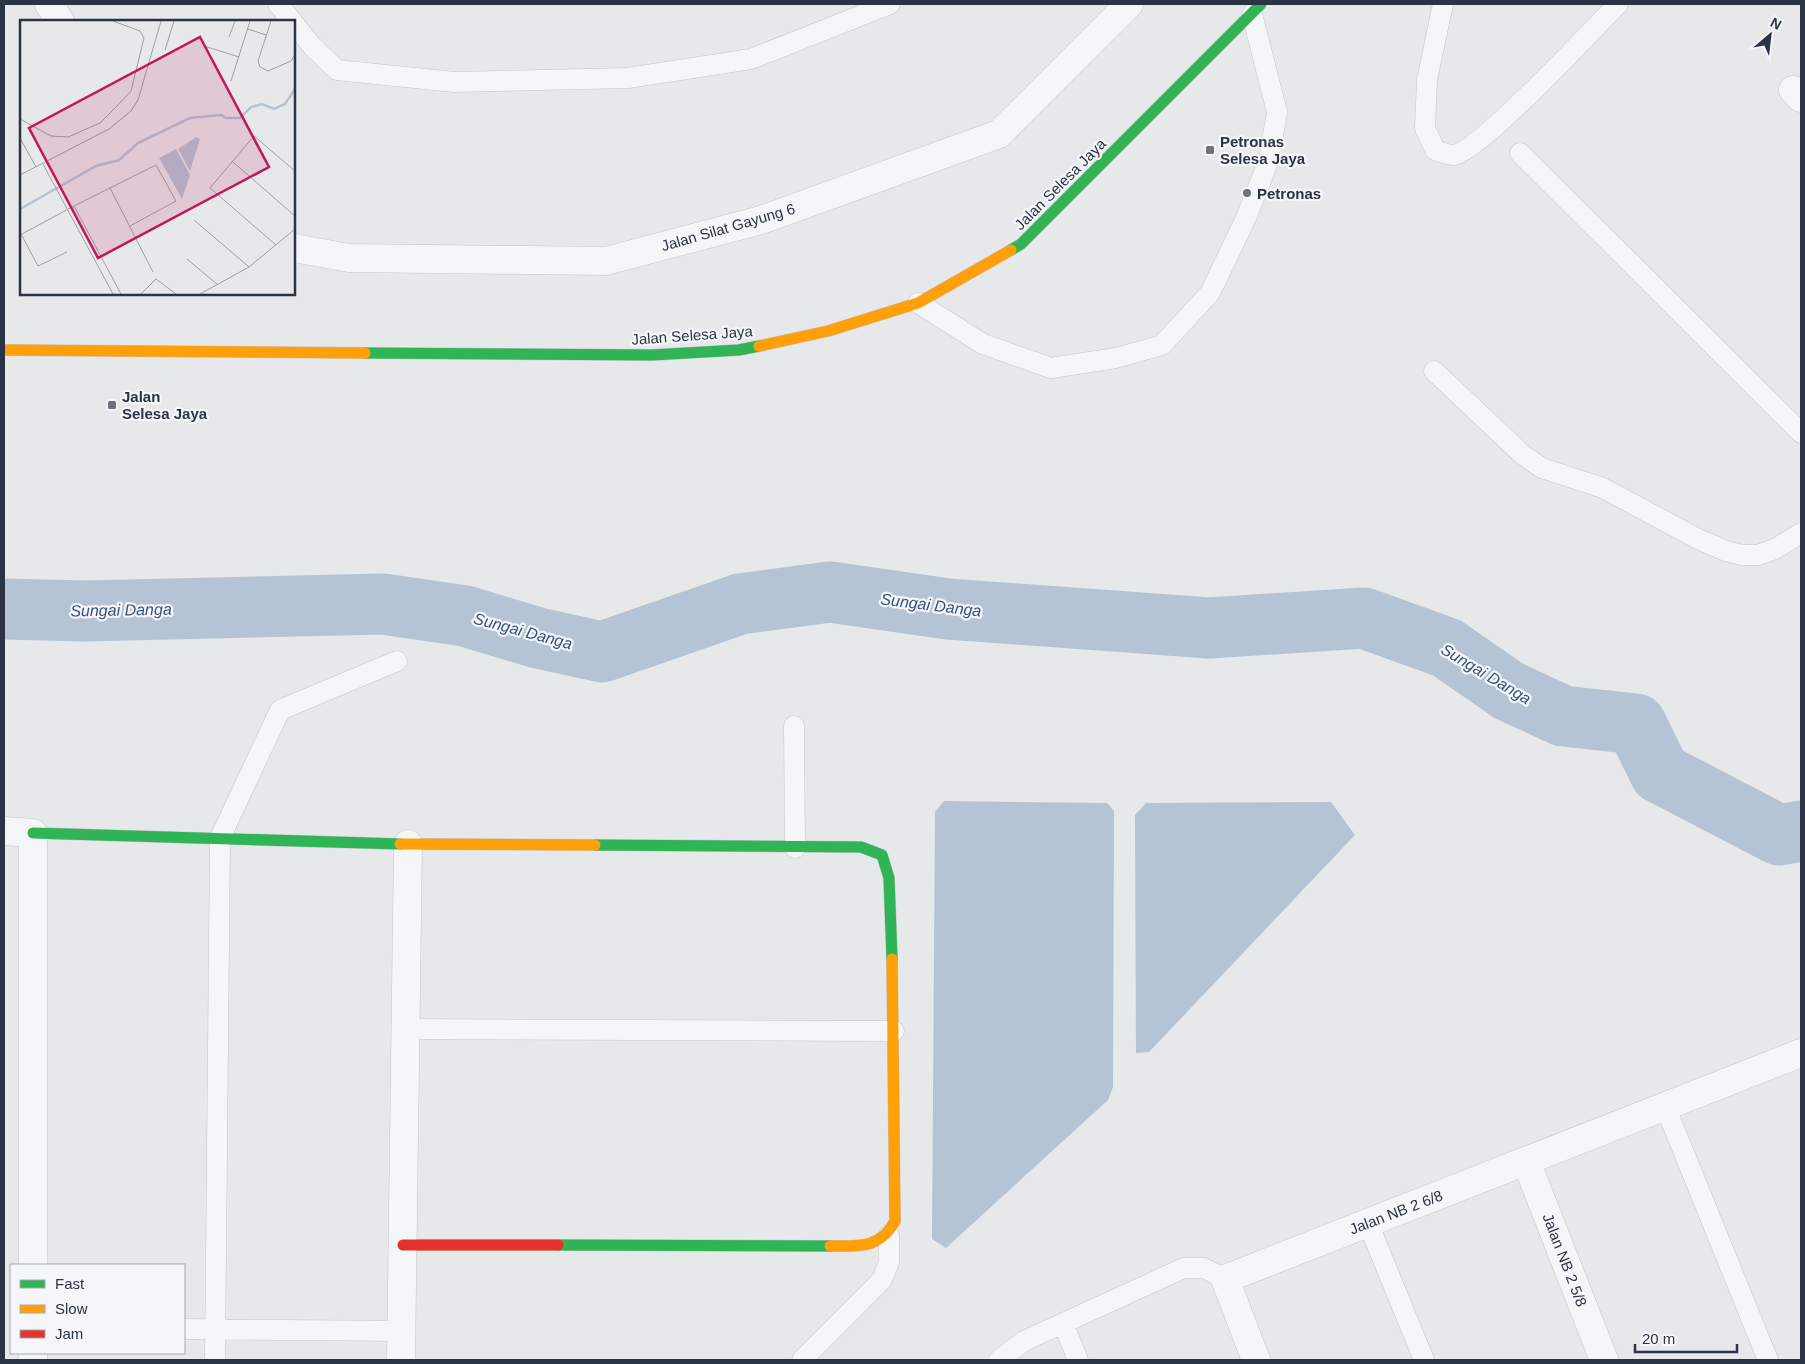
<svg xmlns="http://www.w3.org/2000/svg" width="1805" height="1364" font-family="Arial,sans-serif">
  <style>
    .water { fill: #b4c4d5 }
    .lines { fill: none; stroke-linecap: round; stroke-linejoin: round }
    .river { stroke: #b4c4d5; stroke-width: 61 }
    .lane-casing { stroke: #c4c6c8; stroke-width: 21 }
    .street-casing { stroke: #c4c6c8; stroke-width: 29 }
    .fast-casing { stroke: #c4c6c8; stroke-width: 12 }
    .slow-casing { stroke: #c4c6c8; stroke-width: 12 }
    .jam-casing { stroke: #c4c6c8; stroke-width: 12 }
    .lane { stroke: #f5f6f7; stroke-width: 20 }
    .street { stroke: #f5f6f7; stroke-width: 28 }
    .fast { stroke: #30b455; stroke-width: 11 }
    .slow { stroke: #ff9f0a; stroke-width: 11 }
    .jam { stroke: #e5322d; stroke-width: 11 }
    .poi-dot { fill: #6c737f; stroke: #f4f6f9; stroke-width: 2 }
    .labels { text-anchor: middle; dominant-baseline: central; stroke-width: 4.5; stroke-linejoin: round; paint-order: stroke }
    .poi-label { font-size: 15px; font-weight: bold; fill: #2b3445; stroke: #f4f6f9; text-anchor: start }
    .street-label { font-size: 15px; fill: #2b3445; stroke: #f4f6f9 }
    .water-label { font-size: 16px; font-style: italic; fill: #34527a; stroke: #f4f6f9 }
    .inset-river { fill: none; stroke: #b4c4d5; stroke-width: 2.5 }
    .inset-road { fill: none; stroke: #9ba0a8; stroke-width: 1 }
    .view { fill: #c2185b; fill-opacity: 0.15; stroke: #c2185b; stroke-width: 2.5 }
    .inset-edge { fill: none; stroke: #2b3445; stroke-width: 2.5 }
  </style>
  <rect width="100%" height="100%" fill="#e6e8ea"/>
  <path class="water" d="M944,801L1107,803L1114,811L1113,1087L1108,1100L946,1248L932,1239L935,812Z
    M1331,802L1355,835L1149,1052L1136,1053L1135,815L1146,803Z"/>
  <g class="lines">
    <path class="river" d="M4,609L84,611L383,604L465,616L538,638L602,652L740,604L830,592L948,609L1209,628L1364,618L1447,648L1509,691L1563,716L1636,724L1660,773L1779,835L1801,831"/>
    <g class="lane-casing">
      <path id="lane" d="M278,4L292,21
        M1443,4L1427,80L1425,128L1435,150C1440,152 1449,155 1454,155C1480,151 1593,29 1618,4
        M294,24L313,47L337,70L454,82L628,78L751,59L890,4
        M1520,153L1801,433
        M918,303L983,344L1051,368L1116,358L1162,345L1210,293L1246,218L1269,160L1277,112L1252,14
        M1434,371L1523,455L1542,468L1603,488L1698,539L1726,551L1742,555H1758L1775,549L1801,533
        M794,726L795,848
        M406,1029L894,1031
        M1665,1106L1768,1360
        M1368,1223L1424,1360
        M1063,1323L1078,1360
        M184,1329L402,1331
        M215,1360L220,838L280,710L397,661
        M802,1360L882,1280L889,1262V1235
        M999,1360L1024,1341L1184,1268H1204L1225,1279"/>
    </g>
    <g class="street-casing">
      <path id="street" d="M49,4L60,21
        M1793,90L1801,98
        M294,248L349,258L606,261L761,220L999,134L1129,4
        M4,831L33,833V1265
        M1526,1161L1604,1360
        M33,1360V1353
        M401,1360L408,844
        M1256,1360L1225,1279L1801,1053"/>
    </g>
    <g class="fast-casing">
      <path id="fast" d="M1011,250L1021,244L1261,4
        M365,353L652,355L739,350L759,346
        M33,833L400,844
        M595,845L861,847L882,855L889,878L892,959
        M558,1245L830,1246"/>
    </g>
    <g class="slow-casing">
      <path id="slow" d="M759,346L828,331L918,303L1011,250
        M4,350L365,353
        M400,844L595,845
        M830,1246C858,1246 880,1249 895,1221L892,959"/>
    </g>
    <g class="jam-casing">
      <path id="jam" d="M403,1245H558"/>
    </g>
    <use href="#lane" class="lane"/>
    <use href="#street" class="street"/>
    <use href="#fast" class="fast"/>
    <use href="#slow" class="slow"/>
    <use href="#jam" class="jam"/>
  </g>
  <g class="poi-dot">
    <rect x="1205" y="145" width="10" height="10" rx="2.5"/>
    <circle cx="1247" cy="193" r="5"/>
    <rect x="107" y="400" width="10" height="10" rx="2.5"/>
  </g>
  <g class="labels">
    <g class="poi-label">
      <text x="1220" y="141">Petronas<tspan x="1220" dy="17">Selesa Jaya</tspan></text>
      <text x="1257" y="193">Petronas</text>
      <text x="122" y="396">Jalan<tspan x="122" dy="17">Selesa Jaya</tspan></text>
    </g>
    <g class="street-label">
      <text transform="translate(1060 184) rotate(-45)">Jalan Selesa Jaya</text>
      <text transform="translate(728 227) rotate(-16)">Jalan Silat Gayung 6</text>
      <text transform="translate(692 335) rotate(-4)">Jalan Selesa Jaya</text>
      <text transform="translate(1396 1212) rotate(-21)">Jalan NB 2 6/8</text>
      <text transform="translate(1565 1260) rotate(69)">Jalan NB 2 5/8</text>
    </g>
    <g class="water-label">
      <text transform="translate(931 605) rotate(7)">Sungai Danga</text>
      <text transform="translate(121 610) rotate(-1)">Sungai Danga</text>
      <text transform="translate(523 631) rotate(15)">Sungai Danga</text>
      <text transform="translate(1486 674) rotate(31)">Sungai Danga</text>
    </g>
  </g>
  <g transform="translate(20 20)">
    <rect width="275" height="275" fill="#e6e8ea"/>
    <path d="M176,117L180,119L170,151L158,129ZM156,129L170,155L162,179L139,138Z" fill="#b4c4d5"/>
    <path class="inset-river" d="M0,189L76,146L99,140L118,123L170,98L201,95L206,98H220L231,87L242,84L254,89L265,84L275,69"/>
    <path class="inset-road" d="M251,1L238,41L240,47L248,51L271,41L275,34M228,9L246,15M209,17L215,1M184,26L219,37M145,30L154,1M211,61L230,1M0,99L31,116L48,117L80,103L92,91L111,71L124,18L120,11L93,1M0,118L16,147M213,142L275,196M23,144L93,274M0,155L89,109L111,91L118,80L141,1M90,168L133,252M54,186L136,145L156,181L110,206M174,200L229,247M1,214L18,246L47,232M0,215L54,186L101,274M256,225L190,168L234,116L275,151M167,239L198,265M121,274L136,259L156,274M180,274L229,247L275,209"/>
    <path class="view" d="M180,17L249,147L78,238L9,108Z"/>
    <rect width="275" height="275" class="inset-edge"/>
  </g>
  <rect width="1805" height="1364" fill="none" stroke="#2b3445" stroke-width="10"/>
  <rect x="10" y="1264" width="175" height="90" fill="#f4f6f9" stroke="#a4a8b1"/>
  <rect x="20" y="1280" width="25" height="8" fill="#30b455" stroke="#a4a8b1"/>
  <text x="55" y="1289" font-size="15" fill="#2b3445">Fast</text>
  <rect x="20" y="1305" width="25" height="8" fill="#ff9f0a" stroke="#a4a8b1"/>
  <text x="55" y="1314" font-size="15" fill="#2b3445">Slow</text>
  <rect x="20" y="1330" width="25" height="8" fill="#e5322d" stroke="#a4a8b1"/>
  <text x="55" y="1339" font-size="15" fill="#2b3445">Jam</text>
  <g transform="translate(1770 35) rotate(28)" stroke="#f4f6f9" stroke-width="4" paint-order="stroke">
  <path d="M0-4L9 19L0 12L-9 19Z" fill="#2b3445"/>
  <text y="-8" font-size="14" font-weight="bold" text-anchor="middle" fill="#2b3445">N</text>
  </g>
  <path d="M1635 1344v8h102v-8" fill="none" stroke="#2b3445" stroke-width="2.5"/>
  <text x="1642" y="1344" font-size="15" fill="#2b3445" stroke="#f4f6f9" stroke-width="4" paint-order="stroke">20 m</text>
</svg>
